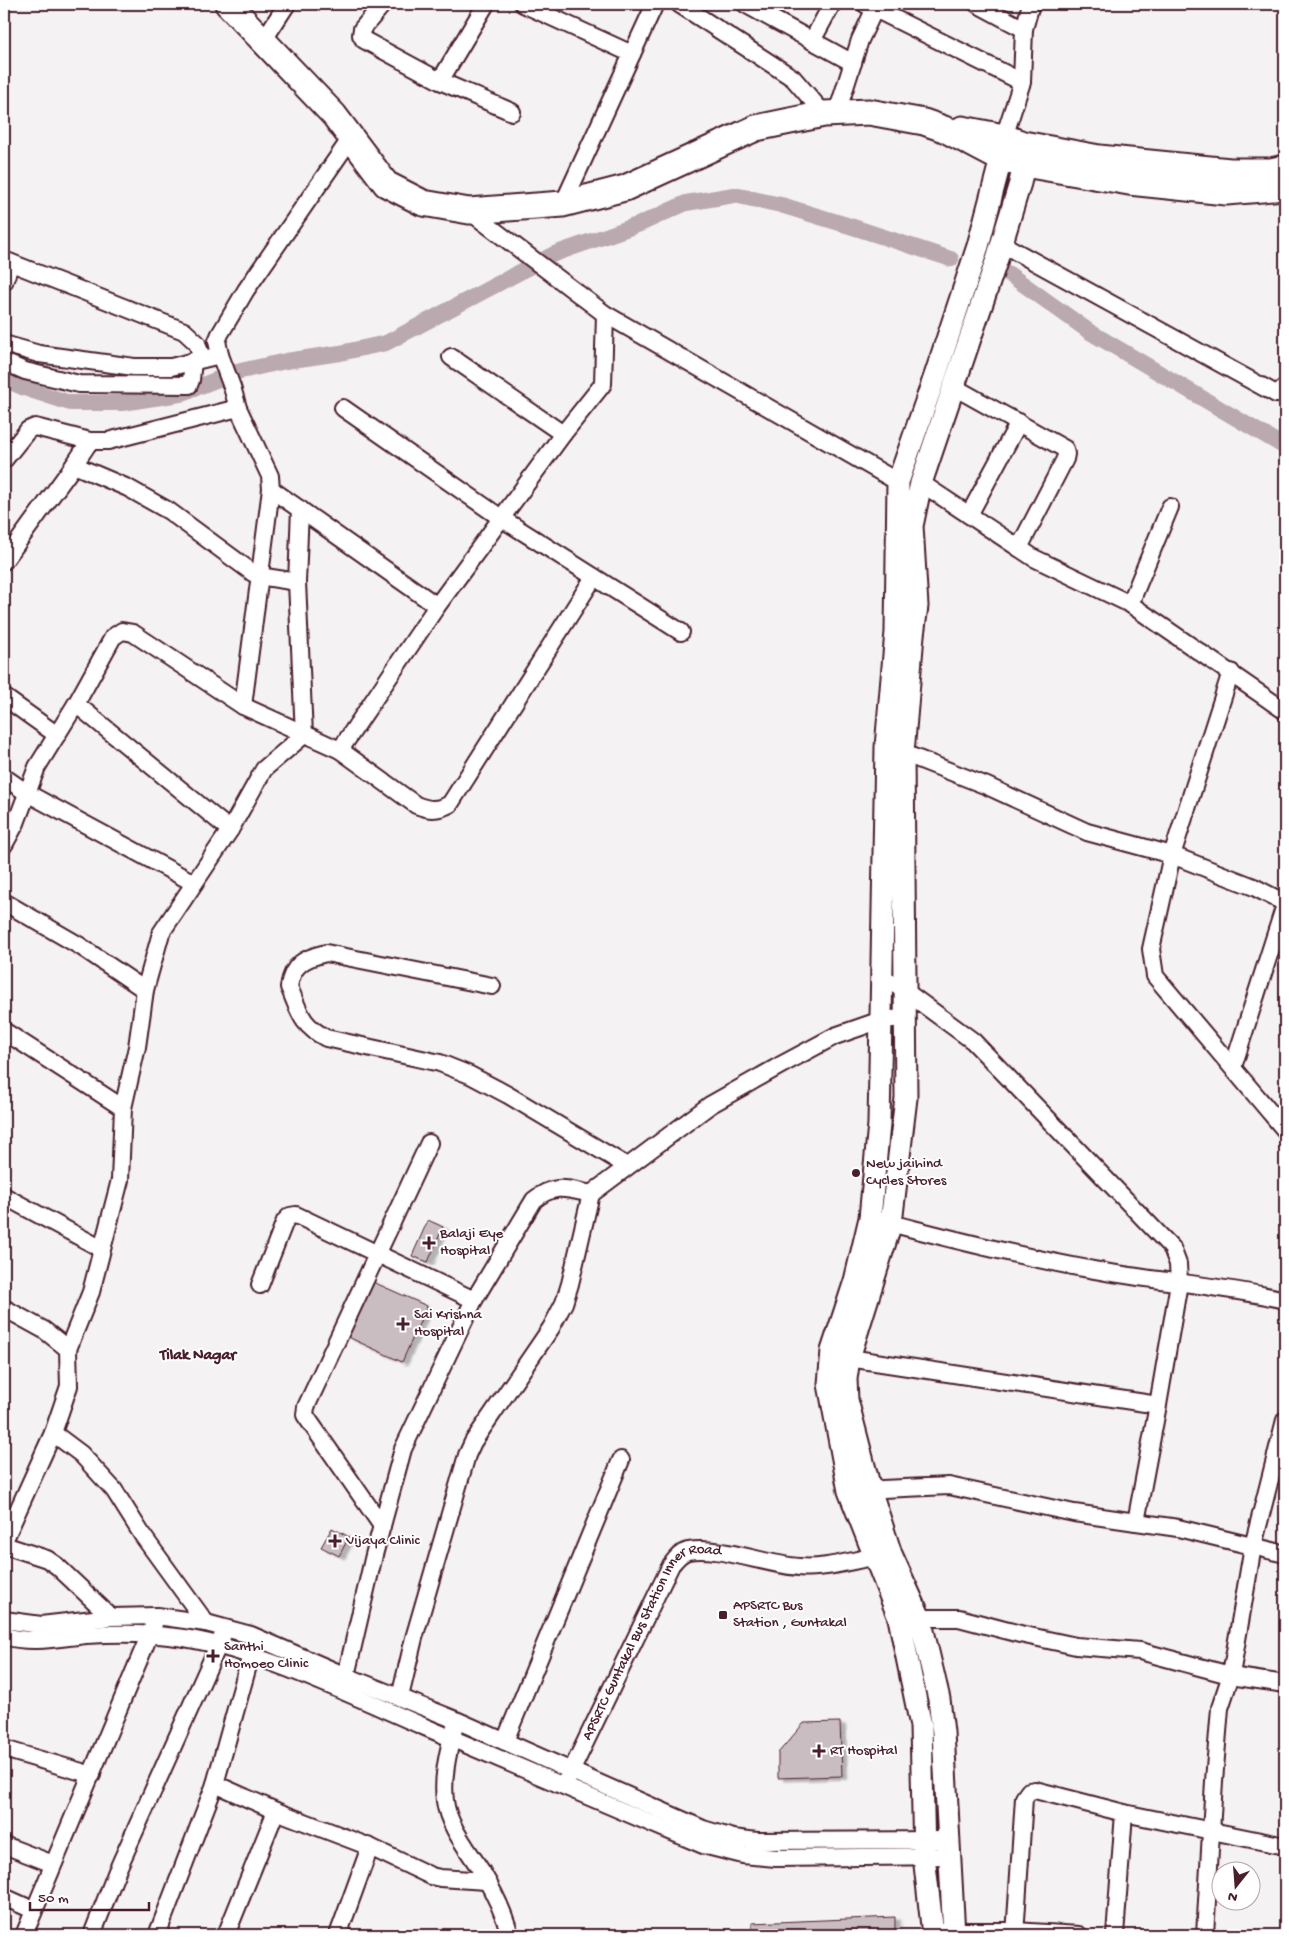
<svg xmlns="http://www.w3.org/2000/svg" width="1289" height="1939" font-family="'Gochi Hand',sans-serif">
  <style>
    .lines { fill: none; stroke-linecap: round; stroke-linejoin: round }
    .canal { stroke: #baa9ae; stroke-width: 16 }
    .building { fill: #cabdc1; stroke: #4a1f2b; filter: url(#shadow) }
    .minor-casing { stroke: #4a1f2b; stroke-width: 20 }
    .major-casing { stroke: #4a1f2b; stroke-width: 25 }
    .highway-casing { stroke: #4a1f2b; stroke-width: 29 }
    .minor { stroke: #fff; stroke-width: 16 }
    .major { stroke: #fff; stroke-width: 21 }
    .highway { stroke: #fff; stroke-width: 25 }
    .poi-dot { fill: #4a1f2b; stroke: #fff; stroke-width: 2 }
    .labels { text-anchor: middle; dominant-baseline: central; stroke-width: 4; stroke-linejoin: round; paint-order: stroke }
    .poi-label { font-size: 15px; fill: #4a1f2b; stroke: #fff; text-anchor: start }
    .street-label { font-size: 15px; fill: #4a1f2b; stroke: #fff }
    .neighbourhood-label { font-size: 16px; font-weight: bold; fill: #4a1f2b; stroke: #fff }
  </style>
  <defs>
    <filter id="shadow"><feDropShadow dx="5.5" dy="3" stdDeviation="1" flood-color="#0004"/></filter>
  </defs>
  <rect width="100%" height="100%" fill="#f4f2f2"/>
  <filter id="ink" filterUnits="userSpaceOnUse"><feTurbulence type="fractalNoise" baseFrequency=".02" numOctaves="2"/><feDisplacementMap in="SourceGraphic" scale="10" xChannelSelector="R" yChannelSelector="G"/><feConvolveMatrix kernelMatrix="1 2 1 2 8 2 1 2 1" color-interpolation-filters="sRGB"/></filter>
  <g filter="url(#ink)">
    <g class="lines">
      <path class="canal" d="M1009,274L1090,332L1285,447
        M4,379L24,388L70,403H122L180,394L236,372L286,361L340,353L386,343L554,254L640,224L686,203L734,195L781,205L853,227L951,259"/>
    </g>
    <path class="building" d="M428,1220L443,1227L428,1262L412,1256Z
      M373,1282L427,1306L402,1362L348,1337Z
      M332,1528L349,1537L339,1556L321,1547Z
      M840,1722L842,1776L778,1778V1753L804,1723Z
      M895,1917V1935H752V1923Z"/>
    <g class="lines">
      <g class="minor-casing">
        <g id="minor">
          <path d="M383,4L362,29L361,35L364,40L440,81L512,112"/>
          <path d="M523,4L632,54"/>
          <path d="M679,4L793,78L824,114"/>
          <path d="M745,4L853,63"/>
          <path d="M865,4L1022,82"/>
          <path d="M977,4L1024,29"/>
          <path d="M263,41L287,4"/>
          <path d="M812,41L832,4"/>
          <path d="M440,81L486,4"/>
          <path d="M837,113L860,40L877,4"/>
          <path d="M1004,137L1022,82L1024,29L1031,4"/>
          <path d="M563,204L655,4"/>
          <path d="M469,211L605,314L898,482"/>
          <path d="M1002,244L1276,394L1285,387"/>
          <path d="M4,260L184,331L197,343L202,359"/>
          <path d="M4,282L11,263"/>
          <path d="M4,344L39,354L134,367H171L220,355L232,387L238,408L270,476L271,489L243,706"/>
          <path d="M220,355L217,341L220,334L246,290L351,138"/>
          <path d="M451,357L563,434"/>
          <path d="M4,362L25,371L79,384L189,385L191,380L193,361"/>
          <path d="M954,387L1065,449L1066,454L1065,459L1019,548"/>
          <path d="M343,408L501,518L681,632"/>
          <path d="M4,460L28,430L35,427L90,441"/>
          <path d="M74,465L90,441H108L238,408"/>
          <path d="M921,483L1034,558L1130,604L1285,711"/>
          <path d="M271,489L437,606"/>
          <path d="M969,515L1019,422"/>
          <path d="M4,561L74,465L128,488L169,511L253,573L259,576L297,582"/>
          <path d="M1130,604L1170,507"/>
          <path d="M1231,672L1172,855L1151,949L1155,976L1285,1130"/>
          <path d="M4,697L57,735"/>
          <path d="M76,704L230,830"/>
          <path d="M893,749L987,786L1087,832L1172,855L1254,887L1285,903"/>
          <path d="M340,750L416,805C429,810 437,811 450,804L594,577"/>
          <path d="M4,777L27,793L194,883"/>
          <path d="M4,845L16,823L37,767L76,704L113,637L122,631L133,633L243,706L340,750L437,606L563,434L603,384L605,314"/>
          <path d="M4,902L80,946L145,990"/>
          <path d="M881,976L905,991L973,1041L1172,1248L1178,1264L1179,1283L1158,1405L1136,1522"/>
          <path d="M492,986L326,953C305,958 292,964 289,987C300,1012 300,1024 326,1038L440,1063L470,1075L508,1095L627,1166"/>
          <path d="M4,1031L123,1108"/>
          <path d="M1233,1067L1285,905"/>
          <path d="M4,1196L102,1249"/>
          <path d="M879,1220C950,1239 1022,1257 1094,1270C1158,1282 1222,1285 1285,1300"/>
          <path d="M260,1285L285,1221L290,1216L296,1215L474,1300"/>
          <path d="M4,1308L44,1330L68,1349"/>
          <path d="M849,1358L1158,1405"/>
          <path d="M860,1490L949,1486L1074,1513L1178,1528L1285,1554"/>
          <path d="M382,1526L305,1415L306,1407L429,1143"/>
          <path d="M4,1541L53,1433"/>
          <path d="M4,1545L47,1559L57,1566L111,1617"/>
          <path d="M910,1618H959L1020,1634L1076,1646L1140,1651L1237,1677L1285,1684"/>
          <path d="M4,1620L41,1625L111,1617L157,1616L206,1623L251,1635L346,1676L456,1720L703,1829L733,1838L757,1841L949,1840"/>
          <path d="M206,1623L143,1536L114,1490L81,1454L53,1433L69,1386L68,1349L91,1292L120,1180L123,1108L137,1047L145,990L161,933L230,830L264,769L304,735L297,582L300,509"/>
          <path d="M4,1636C31,1644 58,1638 86,1635C131,1632 174,1633 217,1645C287,1664 358,1698 425,1727C517,1766 610,1806 703,1845L743,1855L776,1858L950,1856"/>
          <path d="M346,1676L374,1555L403,1449L474,1300L534,1200C555,1183 567,1189 591,1194L710,1105L781,1065L835,1036L881,1020L904,1018"/>
          <path d="M400,1697L414,1638L467,1455L473,1442L551,1328L564,1303L570,1284L591,1194"/>
          <path d="M454,1729C448,1752 442,1777 445,1801C448,1826 469,1851 482,1872C494,1892 504,1913 510,1935"/>
          <path d="M505,1741L621,1460"/>
          <path d="M4,1749L92,1775"/>
          <path id="s1" d="M567,1780L671,1565C676,1559 680,1553 688,1551C717,1545 767,1565 799,1567C828,1570 857,1558 886,1555"/>
          <path d="M215,1784L276,1811L370,1847L431,1876L440,1878L486,1881"/>
          <path d="M4,1845L53,1864"/>
          <path d="M4,1897L33,1910"/>
          <path d="M943,1931H1015L1079,1935"/>
          <path d="M24,1935L154,1624"/>
          <path d="M92,1935L117,1871L222,1637"/>
          <path d="M157,1935L215,1784L251,1655"/>
          <path d="M226,1935L276,1811"/>
          <path d="M338,1935L370,1847"/>
          <path d="M1015,1935L1024,1798L1029,1791L1035,1790L1124,1813L1285,1846"/>
          <path d="M1115,1935L1124,1813"/>
          <path d="M1205,1935L1214,1781L1220,1708L1231,1675L1253,1546L1285,1420"/>
        </g>
      </g>
      <g class="major-casing">
        <path id="major" d="M933,1935L924,1856L921,1726L899,1618L849,1491L829,1384L832,1351L855,1281L870,1218L879,1124L886,747L896,632L898,482L936,373L978,246L1001,159L1004,143
          M954,1935L943,1732L939,1699L920,1618L891,1554L870,1489L847,1400L846,1379L849,1358L891,1223L906,1098L903,753L913,635L917,606L912,526L921,483L997,259L1020,183L1024,164V154L1020,150"/>
      </g>
      <g class="highway-casing">
        <path id="highway" d="M228,4L334,115L386,184L423,203L469,211L563,204L625,188L756,128L824,114L869,112L924,122L944,129L1001,159L1024,164L1129,182L1226,192L1285,187
          M962,129L1004,137L1023,144L1099,158L1230,171H1271L1285,168"/>
      </g>
      <use href="#minor" class="minor"/>
      <use href="#major" class="major"/>
      <use href="#highway" class="highway"/>
    </g>
  </g>
  <g class="poi-dot">
    <circle cx="856" cy="1173" r="5"/>
    <path d="M426.5 1235.5h5v5h5v5h-5v5h-5v-5h-5v-5h5z"/>
    <path d="M400.5 1316.5h5v5h5v5h-5v5h-5v-5h-5v-5h5z"/>
    <path d="M332.5 1533.5h5v5h5v5h-5v5h-5v-5h-5v-5h5z"/>
    <rect x="718" y="1610" width="10" height="10" rx="2.5"/>
    <path d="M210.5 1648.5h5v5h5v5h-5v5h-5v-5h-5v-5h5z"/>
    <path d="M816.5 1743.5h5v5h5v5h-5v5h-5v-5h-5v-5h5z"/>
  </g>
  <g class="labels">
    <g class="poi-label">
      <text x="866" y="1164">New jaihind<tspan x="866" dy="17">Cycles Stores</tspan></text>
      <text x="440" y="1234">Balaji Eye<tspan x="440" dy="17">Hospital</tspan></text>
      <text x="414" y="1315">Sai Krishna<tspan x="414" dy="17">Hospital</tspan></text>
      <text x="346" y="1541">Vijaya Clinic</text>
      <text x="733" y="1606">APSRTC Bus<tspan x="733" dy="17">Station , Guntakal</tspan></text>
      <text x="224" y="1647">Santhi<tspan x="224" dy="17">Homoeo Clinic</tspan></text>
      <text x="830" y="1751">RT Hospital</text>
    </g>
    <g class="street-label">
      <text stroke="none"><textPath href="#s1" startOffset="170">APSRTC Guntakal Bus Station Inner Road</textPath></text>
    </g>
    <g class="neighbourhood-label">
      <text x="198" y="1356">Tilak Nagar</text>
    </g>
  </g>
  <rect width="1289" height="1939" fill="none" stroke="#fff" stroke-width="20"/>
  <rect x="10" y="10" width="1269" height="1919" fill="none" stroke="#4a1f2b" stroke-width="2" filter="url(#ink)"/>
  <g transform="translate(1236 1886) rotate(197)"><circle r="24" fill="#ffffff" stroke="#b7a5aa"/>
  <path d="M0-4L9 19L0 12L-9 19Z" fill="#4a1f2b"/>
  <text y="-8" font-size="14" font-weight="bold" text-anchor="middle" fill="#4a1f2b">N</text>
  </g>
  <path d="M30 1902v8h119v-8" fill="none" stroke="#4a1f2b" stroke-width="2.5"/>
  <text x="38" y="1902" font-size="15" fill="#4a1f2b" stroke="#ffffff" stroke-width="4" paint-order="stroke">50 m</text>
</svg>
